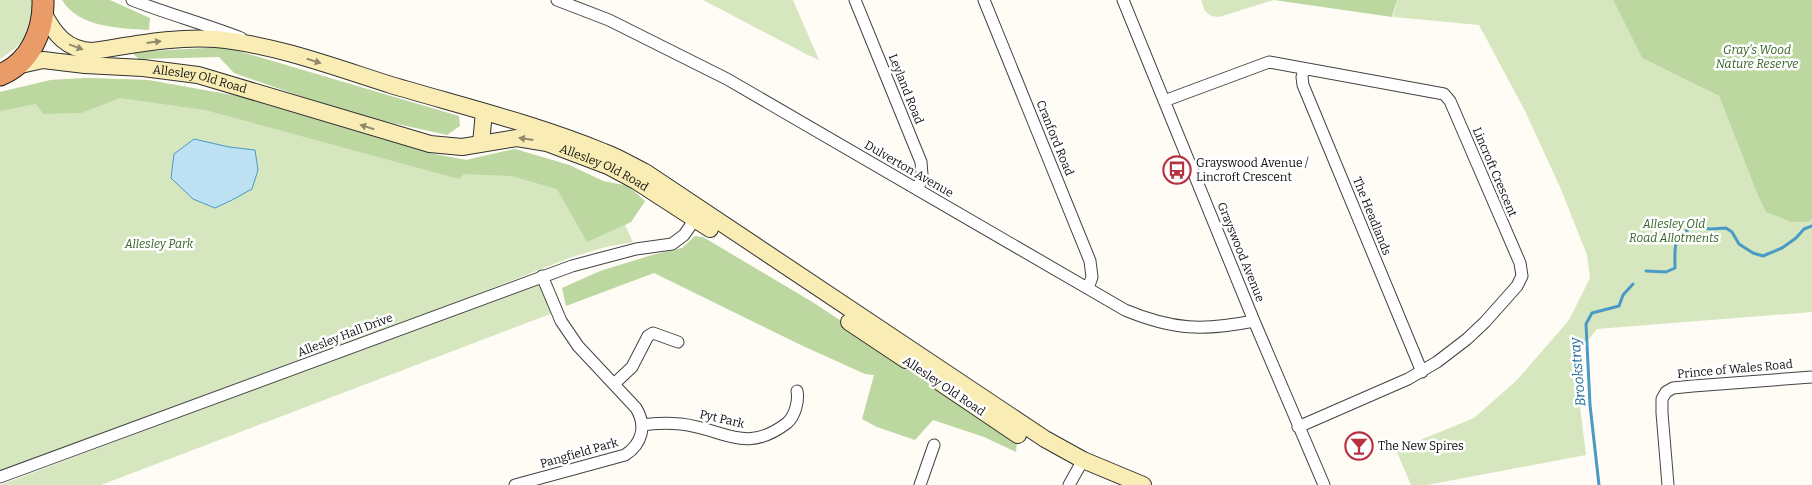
<svg xmlns="http://www.w3.org/2000/svg" width="1812" height="485" font-family="Bitter,serif">
  <style>
    .green { fill: #d6e7c0 }
    .forest { fill: #bcd7a0 }
    .water { fill: #bde1f2; stroke: #499ac4 }
    .lines { fill: none; stroke-linecap: round; stroke-linejoin: round }
    .stream { stroke: #499ac4; stroke-width: 3 }
    .street-casing { stroke: #434343; stroke-width: 13 }
    .secondary-casing { stroke: #323232; stroke-width: 18 }
    .highway-casing { stroke: #212121; stroke-width: 23 }
    .street { stroke: #fff; stroke-width: 11 }
    .secondary { stroke: #f9edb5; stroke-width: 16 }
    .highway { stroke: #e99b68; stroke-width: 21 }
    .oneway { fill: #908a6b }
    .labels { text-anchor: middle; dominant-baseline: central; stroke-width: 5; stroke-linejoin: round; paint-order: stroke }
    .park-label { font-size: 12px; font-style: italic; fill: #356425; stroke: #fff }
    .street-label { font-size: 12px; fill: #101010; stroke: #fff }
    .poi-label { font-size: 12px; fill: #101010; stroke: #fff; text-anchor: start }
    .water-label { font-size: 14px; font-style: italic; fill: #226d9a; stroke: #fff }
  </style>
  <rect width="100%" height="100%" fill="#fefcf5"/>
  <path class="green" d="M0,0H37C29,31 29,41 0,59Z
    M703,0H793L819,60L808,55Z
    M1201,0H1274L1219,17L1211,16L1205,11Z
    M1397,0H1613L1642,58L1719,96L1756,191L1809,222L1812,219V312L1597,329L1574,358L1586,455L1427,485H1411L1396,450L1474,418L1517,380L1569,320L1590,278L1587,255L1560,187L1525,111L1479,25L1393,17Z
    M86,78L148,80L243,97L429,153L466,160L515,149L569,165L603,181L628,186L645,201L631,222L625,225L633,242L606,247L572,257L360,340L0,472V92L51,80Z
    M540,284L553,313L101,485H0L406,332Z"/>
  <path class="forest" d="M62,0H110L150,18L149,30C120,28 79,28 62,0Z
    M1274,0H1397L1392,17Z
    M1613,0H1812V219L1809,222H1791L1766,212L1756,191L1719,96L1642,58Z
    M225,47L459,116L460,126L447,135L352,114L234,73L219,57L139,59L131,52Z
    M86,78L148,80L243,97L429,153L466,160L515,149L569,165L603,181L628,186L645,201L631,222L587,242L557,189L511,176L464,174L459,179L205,110L120,98L81,113L43,114L36,104L0,111V92L51,80Z
    M695,236L703,237L814,303L867,338L1017,442L1016,452L984,437L933,420L915,440L877,427L862,419L874,375L865,374L803,346L654,273L566,306L562,288L600,271L652,255L682,248Z"/>
  <path class="water" d="M194,139L229,147L255,150L258,170L252,189L232,200L215,208L193,199L171,178L174,154Z"/>
  <g class="lines">
    <path class="stream" d="M1646,271L1666,272L1675,268C1675,245 1672,240 1692,227L1711,229L1726,228L1732,232L1739,244L1753,253L1763,256L1782,248L1796,238L1804,229L1812,226
      M1599,485L1590,405L1586,324L1592,313L1619,306L1623,295L1633,284"/>
    <g class="street-casing">
      <path id="street" d="M132,0C168,14 205,24 241,38
        M557,0L609,20L727,79L1125,310C1173,330 1203,331 1254,321
        M855,0L921,162L922,175L918,190
        M984,0L1090,261L1092,277L1088,288
        M1123,0L1254,321L1324,485
        M1304,69L1302,77L1303,85L1422,372
        M1164,101L1269,62L1444,94L1450,101L1520,263L1522,276L1517,286L1485,322L1467,339L1437,362L1408,379L1298,427
        M614,384L632,367L648,336L653,333L678,342
        M642,425C655,423 668,423 681,424C725,429 745,455 787,423C795,416 799,401 797,391
        M0,477L572,266L636,249L672,244L684,235L695,219
        M515,485L625,455C642,444 647,426 636,408L578,346L561,321L542,276
        M920,485L934,445
        M1069,485L1083,460
        M1668,485L1662,413V399L1666,392L1673,388L1693,386L1812,377"/>
    </g>
    <g class="secondary-casing">
      <g id="secondary">
        <path d="M43,12C54,34 67,50 92,51C133,45 175,36 216,39C276,45 334,67 391,85C462,106 536,124 604,152C618,157 631,165 645,172L1045,439L1083,460L1143,485"/>
        <path id="s1" d="M16,66L43,60L85,65L143,68L198,75L430,144L462,147L517,138L547,143L608,166L636,181L710,229"/>
        <path d="M481,143L484,112"/>
        <path d="M849,322L906,360"/>
        <path d="M941,383L1018,435"/>
      </g>
    </g>
    <g class="highway-casing">
      <path id="highway" d="M0,75C30,63 44,31 43,0"/>
    </g>
    <use href="#street" class="street"/>
    <use href="#secondary" class="secondary"/>
    <use href="#highway" class="highway"/>
  </g>
  <defs><path id="oneway-solid" d="M-6-.8H1V-3.2L6.5 0L1 3.2V.8H-6Z" transform="scale(1.25)"/></defs>
  <g class="oneway">
    <use href="#oneway-solid" transform="translate(154 42) rotate(-7)"/>
    <use href="#oneway-solid" transform="translate(76 47) rotate(20)"/>
    <use href="#oneway-solid" transform="translate(314 61) rotate(17)"/>
    <use href="#oneway-solid" transform="translate(367 127) rotate(-163)"/>
    <use href="#oneway-solid" transform="translate(526 139) rotate(-172)"/>
  </g>
  <defs>
    <g id="bus-ring" transform="scale(1.4375)"><circle r="9.5" fill="#fff" stroke="#b73240" stroke-width="1.5"/><path d="M-5-6H5V4H4V6H2V4H-2V6H-4V4H-5ZM-3.5-4V0h7V-4ZM-3.5 1.2v1.5H-2V1.2ZM2 1.2v1.5H3.5V1.2Z" fill="#b73240"/></g>
    <g id="bar-ring" transform="scale(1.4375)"><circle r="9.5" fill="#fff" stroke="#b73240" stroke-width="1.5"/><path d="M-6-5H6L.8 .8V4.5H3.5V6h-7V4.5H-.8V.8Z" fill="#b73240"/></g>
  </defs>
  <g fill-rule="evenodd">
    <use href="#bus-ring" x="1177" y="170"/>
    <use href="#bar-ring" x="1359" y="446"/>
  </g>
  <g class="labels">
    <g class="park-label">
      <text x="1757" y="50">Gray's Wood<tspan x="1757" dy="14">Nature Reserve</tspan></text>
      <text x="1674" y="224">Allesley Old<tspan x="1674" dy="14">Road Allotments</tspan></text>
      <text x="159" y="244">Allesley Park</text>
    </g>
    <g class="street-label">
      <text stroke="none"><textPath href="#s1" startOffset="186">Allesley Old Road</textPath></text>
      <text transform="translate(906 89) rotate(68)">Leyland Road</text>
      <text transform="translate(1055 138) rotate(68)">Cranford Road</text>
      <text stroke="none"><textPath href="#s1" startOffset="606">Allesley Old Road</textPath></text>
      <text transform="translate(909 169) rotate(30)">Dulverton Avenue</text>
      <text transform="translate(1495 172) rotate(67)">Lincroft Crescent</text>
      <text transform="translate(1372 216) rotate(68)">The Headlands</text>
      <text transform="translate(1241 252) rotate(68)">Grayswood Avenue</text>
      <text transform="translate(345 335) rotate(-21)">Allesley Hall Drive</text>
      <text transform="translate(1735 369) rotate(-5)">Prince of Wales Road</text>
      <text transform="translate(944 386) rotate(34)">Allesley Old Road</text>
      <text transform="translate(722 419) rotate(13)">Pyt Park</text>
      <text transform="translate(579 453) rotate(-16)">Pangfield Park</text>
    </g>
    <g class="poi-label">
      <text x="1196" y="163">Grayswood Avenue /<tspan x="1196" dy="14">Lincroft Crescent</tspan></text>
      <text x="1378" y="446">The New Spires</text>
    </g>
    <g class="water-label">
      <text transform="translate(1578 372) rotate(-95)">Brookstray</text>
    </g>
  </g>
</svg>
